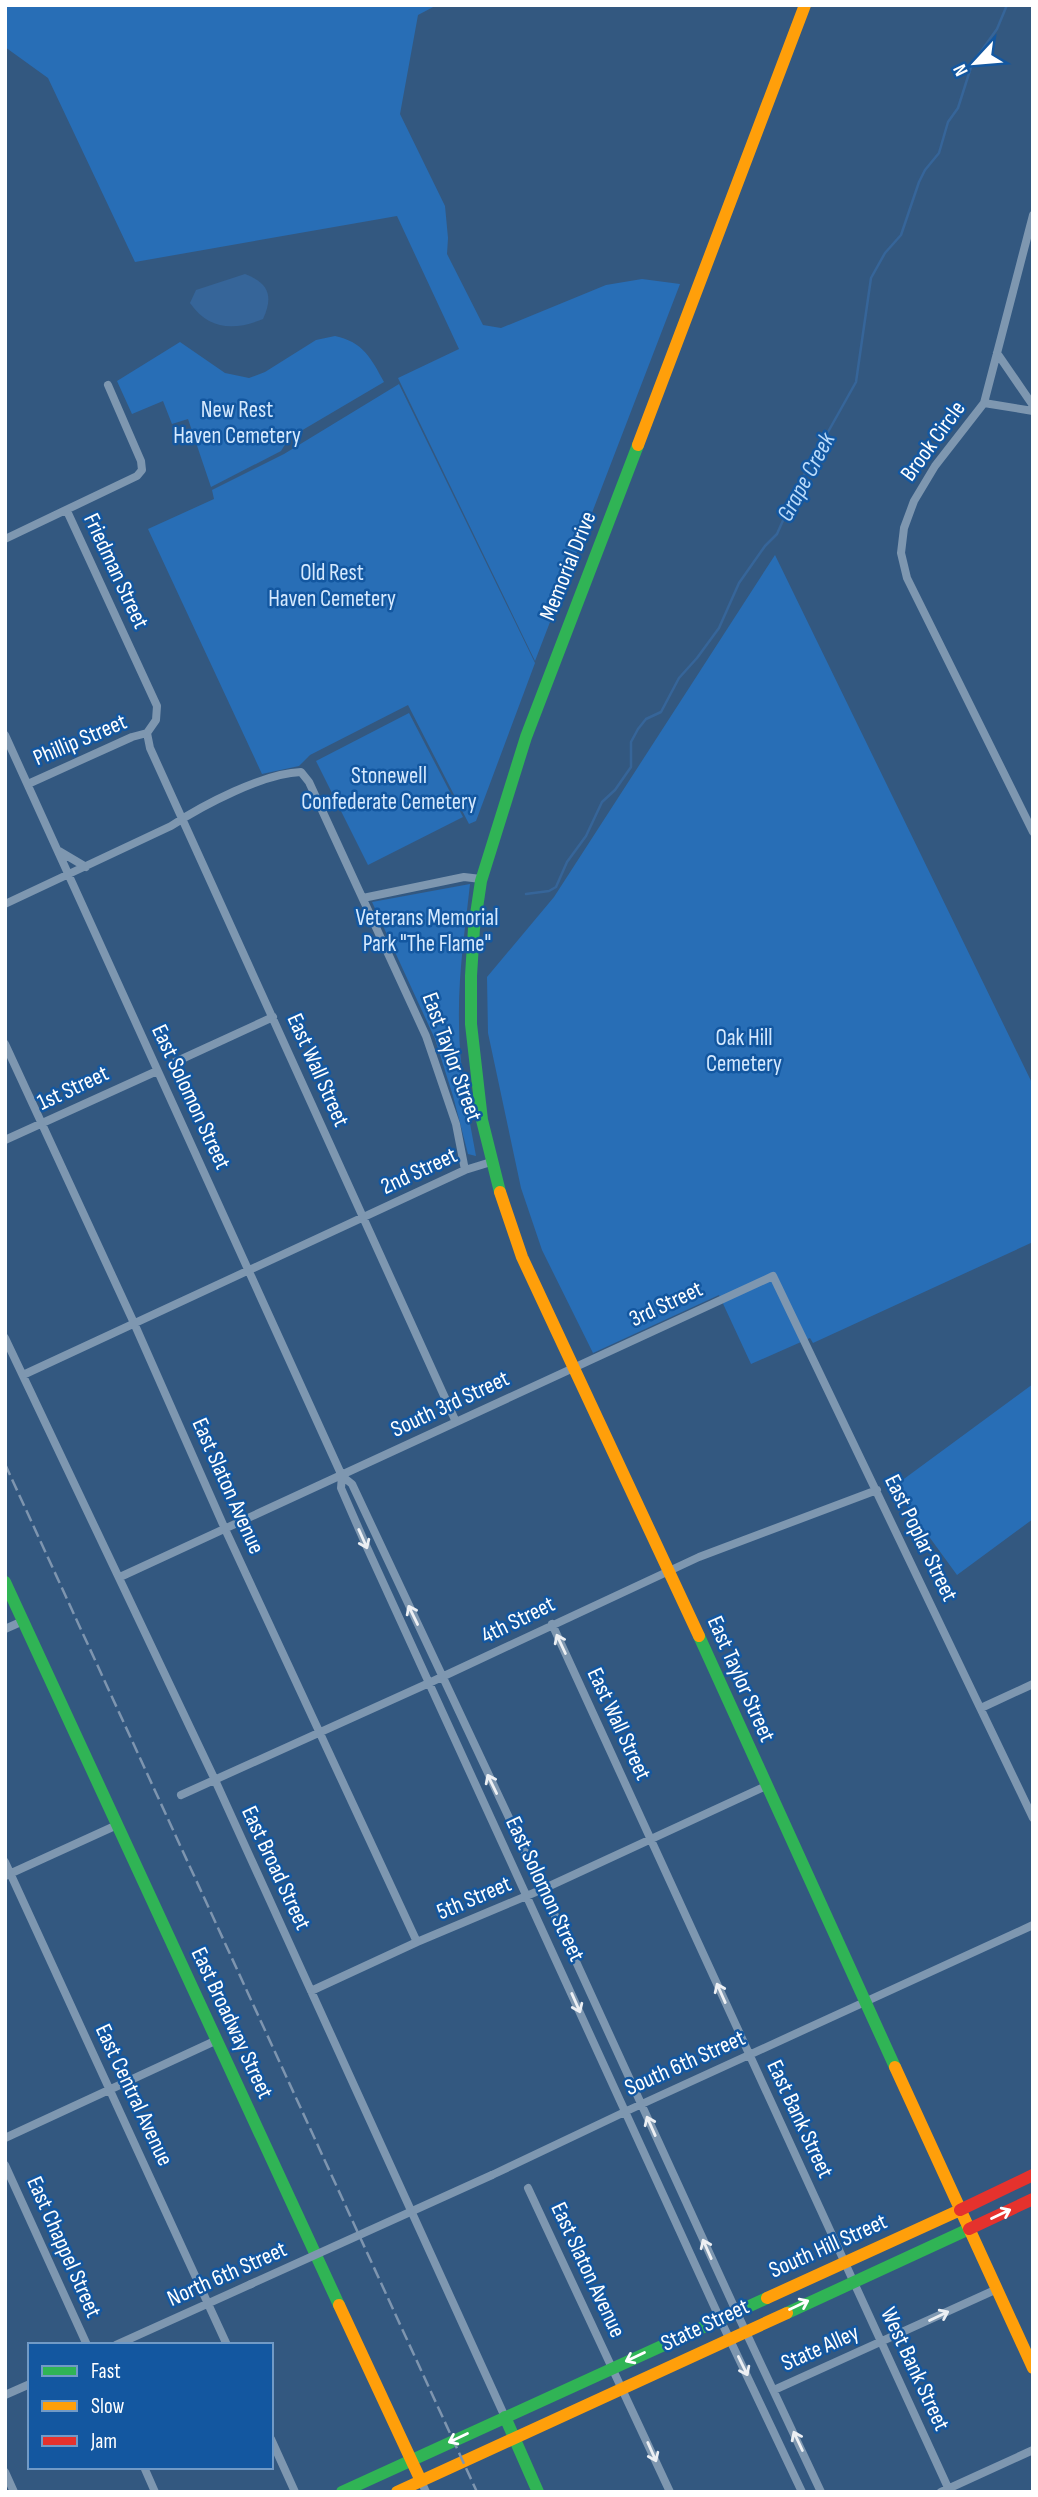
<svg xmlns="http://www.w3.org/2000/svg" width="1038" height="2497" font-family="'Sofia Sans Condensed',sans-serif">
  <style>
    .green { fill: #286eb6 }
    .water { fill: #366599 }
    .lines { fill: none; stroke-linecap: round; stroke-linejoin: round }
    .stream { stroke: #366599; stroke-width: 2.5 }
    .street { stroke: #7e97b0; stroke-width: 8 }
    .fast { stroke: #30b455; stroke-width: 12 }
    .slow { stroke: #ff9f0a; stroke-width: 12 }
    .jam { stroke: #e5322d; stroke-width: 12 }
    .rail { stroke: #7e95af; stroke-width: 2.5; stroke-dasharray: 12 5; stroke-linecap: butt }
    .street-bridge { stroke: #7e97b0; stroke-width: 8 }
    .oneway { stroke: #eceff3 }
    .oneway2 { stroke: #fff }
    .labels { text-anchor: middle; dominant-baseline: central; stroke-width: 5; stroke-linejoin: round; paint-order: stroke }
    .park-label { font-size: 23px; fill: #d5e9fe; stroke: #1357a0 }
    .street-label { font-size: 23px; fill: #fff; stroke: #1357a0 }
    .water-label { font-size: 24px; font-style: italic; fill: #b9dafa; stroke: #1357a0 }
  </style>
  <rect width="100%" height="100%" fill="#335880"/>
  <path class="green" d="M5,5H437L418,15L400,114L445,206L448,238L447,254L483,325L501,328L606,285L642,279L680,284L535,661L398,378L459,349L397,216L135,262L48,78L5,47Z
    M335,336C363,342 371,358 384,382L289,438L281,451L211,487L188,419L172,424L163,401L132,414L117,381L180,342L225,373L249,378L265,372L316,340Z
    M399,384L535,663L476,821L469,824L408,705L310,755L299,766L262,774L148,529L214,499L212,490L284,454Z
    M775,555L1033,1085V1242L813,1343L810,1338L751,1364L719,1295L593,1353L542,1250L521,1188L488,1033L487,977L554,897Z
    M409,713L463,817L368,865L316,761Z
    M470,884C465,930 458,976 459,1023C459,1068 468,1112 476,1156L468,1154L453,1096L435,1039L372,902Z
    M1033,1384V1519L957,1575L893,1487Z"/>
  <path class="water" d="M245,274C268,283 274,295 263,319C234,331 209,330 190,303L196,290Z"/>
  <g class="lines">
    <path class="stream" d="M526,894L549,891L556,887L567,862L586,836L602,802L615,790L631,767V742L638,729L646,719L661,712L679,678L697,658L719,628L739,583L765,546L777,534L800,482L856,382L871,278L885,253L901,235L919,182L925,170L939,153L948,122L958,108L972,64L997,29L1007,5"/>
    <path class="street" d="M1033,215L984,403L935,466L914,501L904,528L901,553L907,578L1033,832
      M997,353L1032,404V411
      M984,403L1033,411
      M67,511L157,706L156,720L147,733
      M5,539L137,476L142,470L141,461L108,385
      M147,733L150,748L456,1422
      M5,735L342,1476L352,1484L551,1907L736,2311L821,2492
      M28,784L132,737L147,733
      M59,851L86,867
      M363,898L464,877L481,879
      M5,904L171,826C203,805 264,773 301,772L309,782L426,1036L456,1124L465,1170
      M5,1044L134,1323L225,1529L417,1942
      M173,1063L273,1017
      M5,1140L157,1071
      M5,1338L215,1780L505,2417
      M23,1375L465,1170L491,1162
      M342,1476L341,1488L365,1543L720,2319L802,2492
      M120,1577L773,1276L1033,1818
      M552,1624L950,2492
      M5,1629L23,1621
      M981,1708L1033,1684
      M181,1795L429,1683L699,1557L877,1490
      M5,1862L227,2345
      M5,1876L117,1825
      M311,1991L417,1942L543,1889L766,1786
      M5,2138L217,2040
      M5,2165L87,2345
      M492,2175L631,2109L1033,1925
      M528,2188L670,2492
      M116,2345L251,2284
      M774,2390L997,2289
      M5,2395L30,2384
      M271,2439L295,2492
      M144,2467L155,2492
      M5,2472L14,2492
      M421,2481L426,2492
      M941,2492L1033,2450"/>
    <path class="fast" d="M500,1192L482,1120L471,1024V976L474,928L481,881L526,737L638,445
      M5,1582L339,2305
      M699,1636L895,2067
      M787,2313L969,2229
      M505,2417L538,2492
      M342,2492L767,2298"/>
    <path class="slow" d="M638,445L805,5
      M500,1192L522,1257L699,1636
      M895,2067L1033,2368
      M767,2298L960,2210
      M339,2305L421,2481
      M397,2492L787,2313"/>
    <path class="jam" d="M960,2210L1033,2175
      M969,2229L1033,2199"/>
    <path class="rail" d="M5,1464L477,2492"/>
    <path class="street-bridge" d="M251,2284L492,2175"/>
  </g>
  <defs><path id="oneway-shaft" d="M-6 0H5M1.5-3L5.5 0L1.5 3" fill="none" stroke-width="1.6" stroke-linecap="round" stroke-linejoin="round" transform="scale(1.75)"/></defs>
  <g class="oneway">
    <use href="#oneway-shaft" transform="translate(363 1539) rotate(66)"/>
    <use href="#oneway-shaft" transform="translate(413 1615) rotate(-116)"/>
    <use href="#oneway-shaft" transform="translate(561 1644) rotate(-115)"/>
    <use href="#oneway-shaft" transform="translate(492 1784) rotate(-116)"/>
    <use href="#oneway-shaft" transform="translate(721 1993) rotate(-114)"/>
    <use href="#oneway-shaft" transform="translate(576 2003) rotate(66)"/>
    <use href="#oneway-shaft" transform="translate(651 2126) rotate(-114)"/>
    <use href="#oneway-shaft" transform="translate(707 2249) rotate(-114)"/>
    <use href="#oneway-shaft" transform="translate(939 2316) rotate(-25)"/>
    <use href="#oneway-shaft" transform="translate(743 2366) rotate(64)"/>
    <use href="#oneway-shaft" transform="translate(798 2441) rotate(-115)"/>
    <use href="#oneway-shaft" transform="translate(652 2452) rotate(66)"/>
  </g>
  <g class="oneway2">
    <use href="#oneway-shaft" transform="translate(1001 2214) rotate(-25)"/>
    <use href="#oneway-shaft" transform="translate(799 2305) rotate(-25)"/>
    <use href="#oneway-shaft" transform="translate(635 2357) rotate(155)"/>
    <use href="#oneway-shaft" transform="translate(458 2438) rotate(155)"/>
  </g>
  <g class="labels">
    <g class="park-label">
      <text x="237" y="410">New Rest<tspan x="237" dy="26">Haven Cemetery</tspan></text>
      <text x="332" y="573">Old Rest<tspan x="332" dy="26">Haven Cemetery</tspan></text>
      <text x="389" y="776">Stonewell<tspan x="389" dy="26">Confederate Cemetery</tspan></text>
      <text x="427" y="918">Veterans Memorial<tspan x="427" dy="26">Park "The Flame"</tspan></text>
      <text x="744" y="1038">Oak Hill<tspan x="744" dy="26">Cemetery</tspan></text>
    </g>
    <g class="street-label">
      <text transform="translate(933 441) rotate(-54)">Brook Circle</text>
      <text transform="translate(568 566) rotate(-68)">Memorial Drive</text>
      <text transform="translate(116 571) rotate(65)">Friedman Street</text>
      <text transform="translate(80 740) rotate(-23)">Phillip Street</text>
      <text transform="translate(452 1057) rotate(70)">East Taylor Street</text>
      <text transform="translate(318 1070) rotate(66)">East Wall Street</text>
      <text transform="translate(73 1088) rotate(-25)">1st Street</text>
      <text transform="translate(191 1097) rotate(65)">East Solomon Street</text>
      <text transform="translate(419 1171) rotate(-25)">2nd Street</text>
      <text transform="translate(666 1304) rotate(-25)">3rd Street</text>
      <text transform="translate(450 1404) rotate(-25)">South 3rd Street</text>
      <text transform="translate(228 1486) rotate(66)">East Slaton Avenue</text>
      <text transform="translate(921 1538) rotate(64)">East Poplar Street</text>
      <text transform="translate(518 1620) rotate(-26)">4th Street</text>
      <text transform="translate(741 1679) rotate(66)">East Taylor Street</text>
      <text transform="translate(619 1724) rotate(65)">East Wall Street</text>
      <text transform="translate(276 1868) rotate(65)">East Broad Street</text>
      <text transform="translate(545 1889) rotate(65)">East Solomon Street</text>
      <text transform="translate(474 1898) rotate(-23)">5th Street</text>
      <text transform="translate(232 2023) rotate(65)">East Broadway Street</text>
      <text transform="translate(685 2063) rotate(-24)">South 6th Street</text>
      <text transform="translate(134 2095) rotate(65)">East Central Avenue</text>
      <text transform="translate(800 2119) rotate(65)">East Bank Street</text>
      <text transform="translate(828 2246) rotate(-24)">South Hill Street</text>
      <text transform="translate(64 2247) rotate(66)">East Chappel Street</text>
      <text transform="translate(588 2270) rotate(65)">East Slaton Avenue</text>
      <text transform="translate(227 2274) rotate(-24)">North 6th Street</text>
      <text transform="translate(705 2325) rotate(-25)">State Street</text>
      <text transform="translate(820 2348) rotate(-24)">State Alley</text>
      <text transform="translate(915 2369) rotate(65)">West Bank Street</text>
    </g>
    <g class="water-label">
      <text transform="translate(806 477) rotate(-62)">Grape Creek</text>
    </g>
  </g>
  <rect width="1038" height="2497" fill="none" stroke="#ffffff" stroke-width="14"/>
  <rect x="28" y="2343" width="245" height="126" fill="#1357a0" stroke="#719ac6" stroke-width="2"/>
  <rect x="42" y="2366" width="35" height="10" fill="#30b455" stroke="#719ac6" stroke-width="2"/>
  <text x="91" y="2378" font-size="21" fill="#ffffff">Fast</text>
  <rect x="42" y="2401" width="35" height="10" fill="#ff9f0a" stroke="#719ac6" stroke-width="2"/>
  <text x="91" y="2413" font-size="21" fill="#ffffff">Slow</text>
  <rect x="42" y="2436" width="35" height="10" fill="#e5322d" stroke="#719ac6" stroke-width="2"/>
  <text x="91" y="2448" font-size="21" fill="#ffffff">Jam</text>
  <g transform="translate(975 63) rotate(244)" stroke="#1357a0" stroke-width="5" paint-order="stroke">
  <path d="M0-5L12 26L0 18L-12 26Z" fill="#ffffff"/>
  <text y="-10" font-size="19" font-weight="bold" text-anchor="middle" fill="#ffffff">N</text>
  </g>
</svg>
